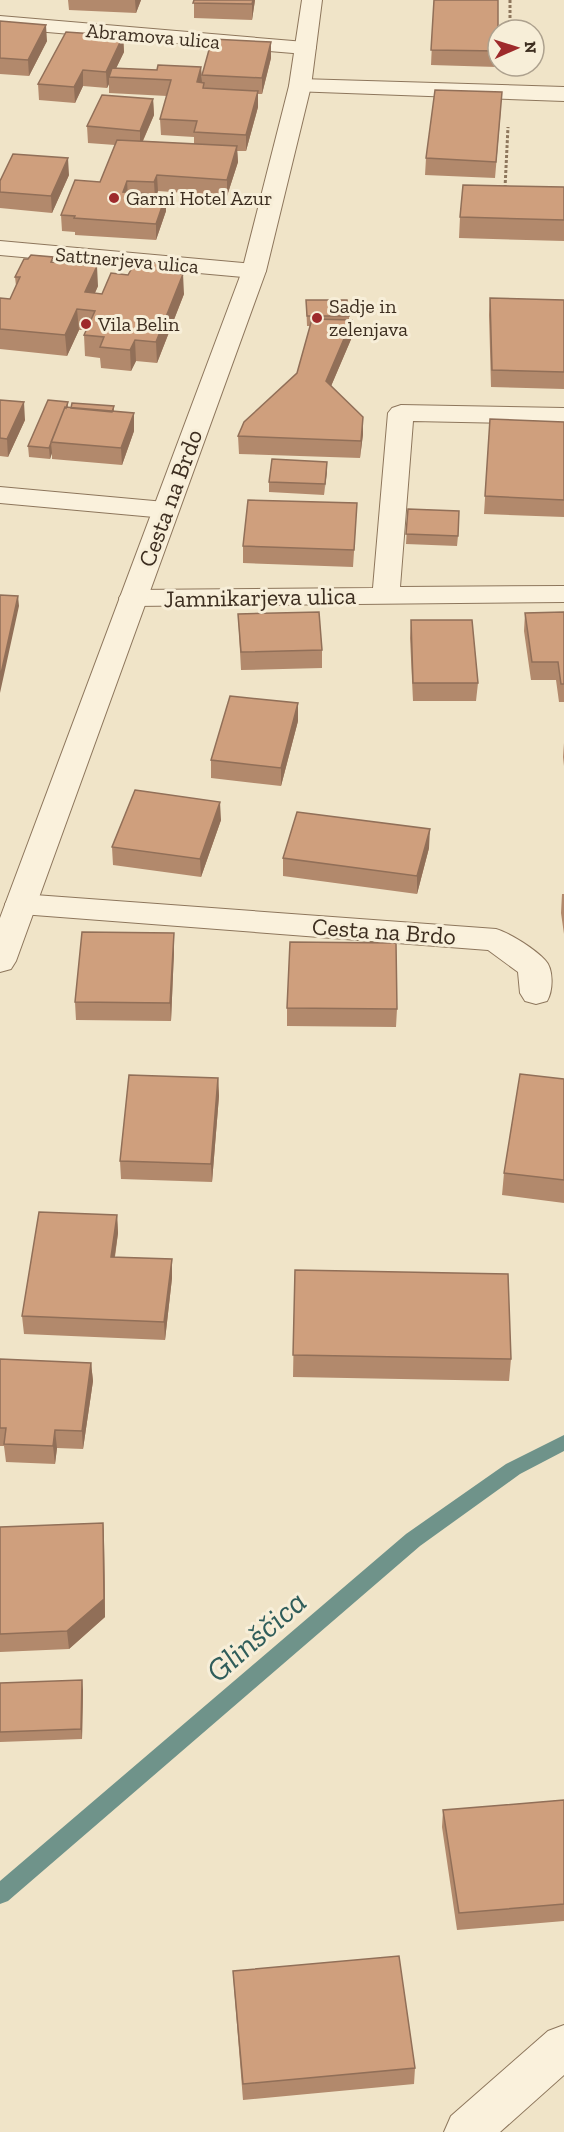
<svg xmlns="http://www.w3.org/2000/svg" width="564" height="2132" font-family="'Zilla Slab',serif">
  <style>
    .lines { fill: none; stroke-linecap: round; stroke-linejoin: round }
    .stream { fill: #6f938a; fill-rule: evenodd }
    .minor-casing { stroke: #8d765c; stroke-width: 2 }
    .tertiary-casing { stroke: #8d765c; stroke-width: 2 }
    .path { stroke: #8d765c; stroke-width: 3; stroke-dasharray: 3 2; stroke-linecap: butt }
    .minor { fill: #faf1dc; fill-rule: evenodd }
    .tertiary { fill: #faf1dc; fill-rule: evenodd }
    .wall { fill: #b2896c }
    .shaded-wall { fill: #916f58 }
    .building { fill: #cf9f7d; stroke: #916f58; stroke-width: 1.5 }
    .poi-dot { fill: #9e2a2b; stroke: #f7eed8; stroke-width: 2 }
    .labels { text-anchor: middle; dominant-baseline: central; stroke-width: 6; stroke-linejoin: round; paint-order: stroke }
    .far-street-label { font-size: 20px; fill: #3d2e20; stroke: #f7eed8 }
    .far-poi-label { font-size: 20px; fill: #3d2e20; stroke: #f7eed8; text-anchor: start }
    .street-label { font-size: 24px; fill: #3d2e20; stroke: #f7eed8 }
    .near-water-label { font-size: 32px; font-style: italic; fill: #2f5d5a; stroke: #f7eed8 }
  </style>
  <rect width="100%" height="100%" fill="#f0e4c8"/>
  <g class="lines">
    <path class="stream" d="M564,1435V1451L520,1474L420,1546L8,1901L0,1904V1881L406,1534L506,1464Z"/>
    <g class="minor-casing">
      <path id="minor" d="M0,16L305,42L313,43L316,48L313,53L305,54L0,28Z
        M300,79L564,87V101L292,91L289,86L292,81Z
        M0,241L254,264L262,266L266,271L262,276L254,278L0,255Z
        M401,405L564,408V424L413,421L400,587L564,586V602L133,606L123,604L119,598L123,592L133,590L373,588L388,413L392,408Z
        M0,487L165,502L174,504L178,510L174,516L165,518L0,503Z
        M21,894L496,929C510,933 535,949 545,960C554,969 553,991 547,1001L536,1004L525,1001L520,993L518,972L488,950L21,914L10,911L5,904L10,897Z
        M564,2025V2075L500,2132H444L451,2116L548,2031Z"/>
    </g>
    <g class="tertiary-casing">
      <path id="tertiary" d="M302,0H322L311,86L266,271L16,961L11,969L0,972V918L242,271L289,86Z"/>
    </g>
    <path class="path" d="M510,0V30
      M505,188L508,127"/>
    <use href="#minor" class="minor"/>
    <use href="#tertiary" class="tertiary"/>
  </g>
  <path class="wall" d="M68,0H141L136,13L69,10Z
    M194,0H255L252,20L194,18Z
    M434,0L498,51L497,67L431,65Z
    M0,21L47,41L29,76L0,74Z
    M123,36L124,52L116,68L157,70L201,67L202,82V75L271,58L262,94H258V107L246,151H237L238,162L227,196L158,191L157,194L166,195V211L156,240L75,235V232L62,231L61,215L100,182L115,145L88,143L87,126L153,99L154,115L143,141L194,144V137L161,135L160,119L167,96L109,93V84L107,88L83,86L75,103L39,100L38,84Z
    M501,109L495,178L425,175L426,158Z
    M69,175L52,213L0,208V181Z
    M564,187V241L459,238L460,217Z
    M53,262L98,286L95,293L102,294L128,275L166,272L184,294L157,363L136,361L131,371L101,368L100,358L85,356L84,335L86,330H79L67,356L0,349V298L10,299L16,286L15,277Z
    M490,298L564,300V389L491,387L489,315Z
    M306,300L349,316V320L352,337L331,386L363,434L360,458L239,454L238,436L297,373L310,326H307Z
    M0,400L25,420L8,457L0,456Z
    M68,402V408L114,406V412L134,431L122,465L52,459V453L50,459L29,457L28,446Z
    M490,419L564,422V517L484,514Z
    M327,462L324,495L269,492V482Z
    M408,509L458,536L457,546L406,544Z
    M356,521L353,567L243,563V546Z
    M564,612V702H559L556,680H531L524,631L525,613Z
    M238,614L322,650V668L241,670Z
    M411,620L478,683L476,701H413L410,638Z
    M298,721L281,786L211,778V760Z
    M564,743V766L563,757Z
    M221,820L201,877L113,865L112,847Z
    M429,848L417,894L283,876V858Z
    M562,894H564V934L561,913Z
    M174,951L171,1021L76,1020L75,1002Z
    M287,1008L397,1009L396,1027L287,1026Z
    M218,1078L219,1096L212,1182L121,1179L120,1161Z
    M564,1079V1203L502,1195L504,1173Z
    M117,1215L118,1233L115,1257L172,1259V1278L165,1340L24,1334L22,1316Z
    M295,1270L511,1359L509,1381L293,1377Z
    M0,1359L91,1363L93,1381L83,1449L57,1448L55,1464L6,1462L4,1446H0Z
    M103,1523L104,1540L105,1617L69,1649L0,1652V1527Z
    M0,1683L83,1690L82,1739L0,1742Z
    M564,1800V1921L457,1930L442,1827L443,1810Z
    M233,1971L415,2068L414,2084L243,2100L234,1987Z"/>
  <path class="shaded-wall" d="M135,0H141L136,13Z
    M253,0H255L252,20V4Z
    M46,25L47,41L29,76L28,60Z
    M123,36L124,52L112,77H109V84L107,88L106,72Z
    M271,42V58L262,94V78Z
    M201,67L202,83L197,82Z
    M83,70V86L75,103L74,87Z
    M258,91V107L246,151V135Z
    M153,99L154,115L140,147V131Z
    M237,146L238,162L227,196V180Z
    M68,158L69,175L52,213L51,196Z
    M157,175L158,191L155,199L154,182Z
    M127,181L128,197L123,192Z
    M166,195V211L156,240V224Z
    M97,266L98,286L87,310L85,292Z
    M183,274L184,294L157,363L156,342Z
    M77,309L79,330L67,356L65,335Z
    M352,320V337L326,398V381Z
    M135,340L136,361L131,371L130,350Z
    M24,402L25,420L8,457L7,439Z
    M134,413V431L122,465L121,448Z
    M363,417V434L360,458L361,441Z
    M51,443L52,453L50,459L49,448Z
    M327,462V472L324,495Z
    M18,596L19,606L0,693V678Z
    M298,703V721L281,786V768Z
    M220,802L221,820L201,877L200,859Z
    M430,829L429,848L417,894V876Z
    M174,933V951L171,1021L170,1003Z
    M218,1078L219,1096L212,1182L211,1164Z
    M117,1215L118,1233L112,1275L111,1257Z
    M172,1259V1278L165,1340L164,1322Z
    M91,1363L93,1381L83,1449L82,1431Z
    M55,1430L57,1448L55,1464L53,1446Z
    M103,1523L104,1540L105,1617L69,1649L67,1631Z
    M82,1680L83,1690L82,1739L81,1729Z"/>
  <path class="building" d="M194,0H253L252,4L193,3Z
    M434,0H498V51L431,50Z
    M0,21L46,25L28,60L0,58Z
    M66,32L123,36L106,72L83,70L74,87L38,84Z
    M212,39L271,42L262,78L202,75Z
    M158,65L201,67L197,82L204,83L203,88L258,91L246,135L194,132L197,121L160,119L171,80L109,77L112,68L157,70Z
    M435,90L502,92L496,162L426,158Z
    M102,95L153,99L140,131L87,126Z
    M117,140L237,146L227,180L157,175L154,182L127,181L123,192L166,195L156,224L74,218L75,216L61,215L75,180L100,182Z
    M13,154L68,158L51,196L0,192V181Z
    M463,185L564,187V220L460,217Z
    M31,255L53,257L51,262L97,266L85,292L102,294L111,273L128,275L136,261L166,264L162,272L183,274L156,342L135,340L130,350L100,347L104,337L84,335L95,311L77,309L65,335L0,329V298L10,299L20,277H15L24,259H28Z
    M490,298L564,300V372L492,370Z
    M306,300H347L349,316H307Z
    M312,319L352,320L326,381L363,417L361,441L238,436L244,422L297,373Z
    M0,400L24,402L7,439L0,438Z
    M48,400L68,402L66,408L65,407L49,448L28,446Z
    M72,403L114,406L112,412L71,408Z
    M65,407L134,413L121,448L51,442Z
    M490,419L564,422V500L485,496Z
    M272,459L327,462L325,484L269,482Z
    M248,500L357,503L354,550L243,546Z
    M408,509L459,511L458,536L406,534Z
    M0,595L18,596L0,678Z
    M319,612L322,650L241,652L238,614Z
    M564,612V684H561L558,662H532L525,613Z
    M411,620H472L478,683H413Z
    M230,696L298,703L281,768L211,760Z
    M135,790L220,802L200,859L112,847Z
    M297,812L430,829L417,876L283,858Z
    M82,932L174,933L170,1003L75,1002Z
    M290,942L396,943L397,1009L287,1008Z
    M520,1074L564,1079V1180L504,1173Z
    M129,1075L218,1078L211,1164L120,1161Z
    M39,1212L117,1215L111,1257L172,1259L164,1322L22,1316Z
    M295,1270L508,1274L511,1359L293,1355Z
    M0,1359L91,1363L82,1431L55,1430L53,1446L4,1444L6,1428H0Z
    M103,1523L104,1599L67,1631L0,1634V1527Z
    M82,1680L81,1729L0,1732V1683Z
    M564,1800V1904L459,1913L443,1810Z
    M399,1956L415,2068L243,2084L233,1971Z"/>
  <g class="poi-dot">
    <circle cx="114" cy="198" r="6"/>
    <circle cx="317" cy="318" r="6"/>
    <circle cx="86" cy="324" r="6"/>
  </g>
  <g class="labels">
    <g class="far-street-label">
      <text transform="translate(153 36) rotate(5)">Abramova ulica</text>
      <text transform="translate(127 260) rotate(5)">Sattnerjeva ulica</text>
    </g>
    <g class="far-poi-label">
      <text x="126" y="198">Garni Hotel Azur</text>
      <text x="329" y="306">Sadje in<tspan x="329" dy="23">zelenjava</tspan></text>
      <text x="98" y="324">Vila Belin</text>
    </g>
    <g class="street-label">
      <text transform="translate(170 498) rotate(-70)">Cesta na Brdo</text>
      <text transform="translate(260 597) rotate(-1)">Jamnikarjeva ulica</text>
      <text transform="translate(384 931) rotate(4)">Cesta na Brdo</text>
    </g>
    <g class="near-water-label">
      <text transform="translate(256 1636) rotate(-41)">Glinščica</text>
    </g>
  </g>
  <g transform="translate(516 48) rotate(87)"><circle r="28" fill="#f7eed8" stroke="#ada18e" stroke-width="1.5"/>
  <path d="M0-4.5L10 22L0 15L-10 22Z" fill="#9e2a2b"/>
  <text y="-9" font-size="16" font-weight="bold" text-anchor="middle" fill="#3d2e20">N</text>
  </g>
</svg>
